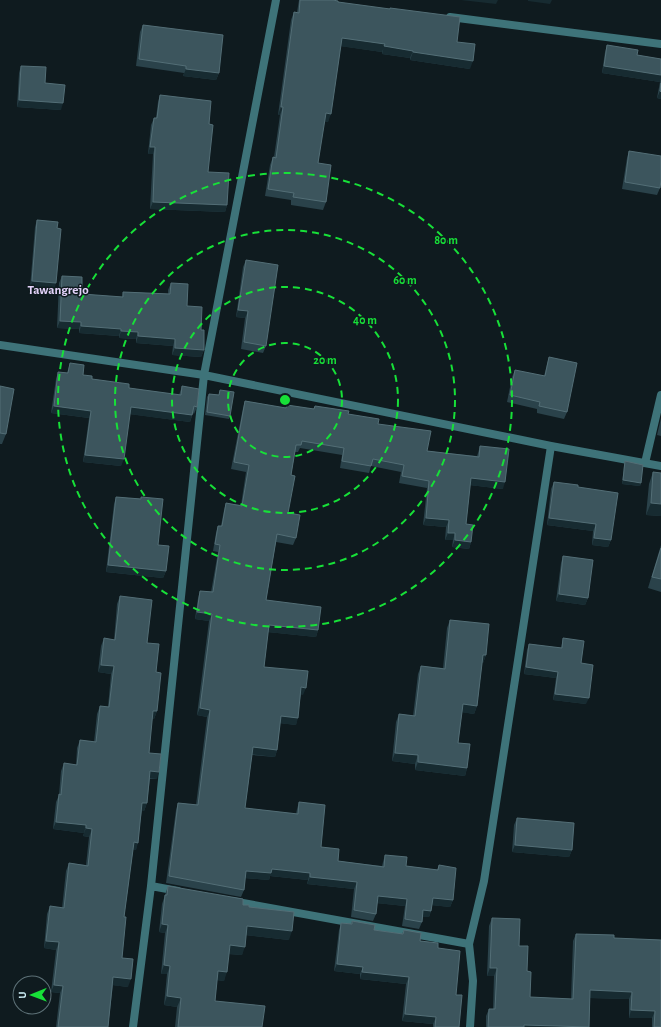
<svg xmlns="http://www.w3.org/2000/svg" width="661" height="1027" font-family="'Alegreya Sans',sans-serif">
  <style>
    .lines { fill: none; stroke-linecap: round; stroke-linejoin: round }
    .minor { stroke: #3e7379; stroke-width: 8 }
    .wall { fill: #2a424a }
    .shaded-wall { fill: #172b31 }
    .building { fill: #3c555d; stroke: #536e76 }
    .ring { fill: none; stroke: #17e038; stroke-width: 2; stroke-dasharray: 7 5 }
    .labels { text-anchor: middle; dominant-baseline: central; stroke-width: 3; stroke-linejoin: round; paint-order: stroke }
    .quarter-label { font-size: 13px; font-weight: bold; fill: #e4d3fa; stroke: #0f1b1f }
    .centre { fill: #17e038; stroke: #0f1b1f; stroke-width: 2 }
    .ring-label { font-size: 12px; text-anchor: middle; font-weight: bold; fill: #17e038; stroke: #0f1b1f; stroke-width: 3; stroke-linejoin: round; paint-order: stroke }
  </style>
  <rect width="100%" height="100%" fill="#0f1b1f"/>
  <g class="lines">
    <path class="minor" d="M450,17L661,44
      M0,345L204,375L551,446L661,466
      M645,463L661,395
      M151,886L178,891
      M232,901L469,944L473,981L470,1027
      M469,944L484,881L551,446
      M133,1027L151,886L204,375L276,0"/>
  </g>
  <path class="wall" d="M299,0H333L338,2L457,42L470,69L410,60V58L382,54V52L341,46L328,122L324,121L318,163L326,202L323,210L291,205V200L265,196L270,165L273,157H274L280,115H278L291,20L294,12H297Z
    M143,25L219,73L216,80L183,76L184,73L136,66L140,32Z
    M607,45L637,55L661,59V99L657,98L660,82L602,73L605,52Z
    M21,66L45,83L61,110L17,107L19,73Z
    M160,95L209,124L208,172L227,205L225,212L150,209L153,154H148L151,125L154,118H156L158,102Z
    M629,151L660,188L657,195L622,189L627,158Z
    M37,220L57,228L54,290L30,288L35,227Z
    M246,260L266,346L263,353L241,349L245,318L236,317L243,267Z
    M62,276L82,294L122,297L123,292L168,294V290L171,283L187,306L201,330L204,350L201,357L172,355L173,346L136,343V339L119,338V336L79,333V329L57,328L59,283Z
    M549,357L567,412L564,419L537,413V409L507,402L512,377L515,370L544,376L547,364Z
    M70,363L83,375L92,379L129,388L179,395L182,386L197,407L194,414L193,413L190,422L130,414L121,466L83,462L89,418L51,413L56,379L58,372L67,373Z
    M0,386L6,434L2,444H0Z
    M220,390L230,416L229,419L205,415L207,397L209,394L219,395Z
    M245,401L285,408L287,405L313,409L315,406L348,414L378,424L427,451L477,456L478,453L480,446L503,489L470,485L466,524L471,542L469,549L452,547L453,540H445L446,527L423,525L427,488L399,483L401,472L371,466L369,473L340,468L342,455L300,448L298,452H295L291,475L288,513L296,538L293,545L276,542L266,600L318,630L316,637L268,632L264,667L303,695L301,694L296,725L280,723L277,750L275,757L252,755L245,808L296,814L297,809L299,802L321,847L338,861L382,866L383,862L385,855L406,866L437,870L439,865L453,900L450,907L432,905L431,911L429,917H423L422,922L419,929L402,926L405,906L377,903L376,914L373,921L351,917L354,889L307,884L308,880L270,876L269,880L245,878L244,890L241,897L166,883L176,810L178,803L196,805L207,717L197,715L209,621L195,619L198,598L200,591L211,592L218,552L213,551L216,533L218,526H221L224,510L226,503L241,505L246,472L231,469L243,408Z
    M661,418V436L657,435Z
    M625,461L641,483L640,486L622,484L624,465Z
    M653,472L661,516L646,515L649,484Z
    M554,482L578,487L611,540L608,547L592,545L593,531L547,525L551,489Z
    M116,497L141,499V497L158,545L166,571L163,578L106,572L114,504Z
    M661,545V592L648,588Z
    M563,556L588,598L585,605L556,601L561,563Z
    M120,596L147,643L156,672L157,711L154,719L152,718L149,753L157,779H150L147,803L144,811L142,810L136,850H133L124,917L122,958L128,987L113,985L108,1027H56L60,993L51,992L56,950L44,948L47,914L50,906L62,908L66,871L69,863L86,865L89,837L83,836L84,833L53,829L56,802L59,795L61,771L64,763L76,765L77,748L80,740L94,742L97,714L100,706L108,707L111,674L98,672L101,646L104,638L114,640L117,604Z
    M450,620L486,655L483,663H482L477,706L474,714L462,712L458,743L467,768L465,776L415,770V764L392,761L396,722L399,714L413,716L418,674L421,666L443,668L447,628Z
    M563,638L581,663L586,704L553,700L556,678L524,674L527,650L529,644L561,648Z
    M517,818L572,850L569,857L512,852L514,825Z
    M168,886L243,905L249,907L289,940L246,935L242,955L229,954L224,981L217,980L215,1001L262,1027H175L177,1007L164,1005L167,974H161L165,933L159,932L162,904Z
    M492,918L519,946L527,971L530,997L571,999L573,941L576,934L614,938L661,940V1027H652V1018H629V999L590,998L589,1027H486V1016L489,1009H493L494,976H487L489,926Z
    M352,921L374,930L402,934L404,930L420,941L438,948L456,995L459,1027H433V1024L402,1021L406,984L360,979V974L334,971L339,930L341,923L351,924Z"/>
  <path class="shaded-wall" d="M461,0H498L496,4Z
    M528,0H552L550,4L528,1Z
    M342,38L385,44L382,52L339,46Z
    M384,46L413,51L410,58L382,54Z
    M413,52L473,61L470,69L410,60Z
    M604,66L661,75V78L660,82L602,73Z
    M186,69L219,73L216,80L183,76Z
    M660,91L661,92V99L657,98Z
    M19,100L63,103L61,110L17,107Z
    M281,107H283L280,115H278Z
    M326,113L331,114L328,122L323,121Z
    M150,147H155L153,154H148Z
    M153,202L227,205L225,212L150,209Z
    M32,281L56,283L54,290L30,288Z
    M238,310L248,311L245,318L236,317Z
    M60,321L81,322L79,329L57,328Z
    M81,326L121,329L119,336L79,333Z
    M121,331L138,332L136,339L119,338Z
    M138,336L175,339L173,346L136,343Z
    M175,348L204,350L201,357L172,355Z
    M54,406L91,411L89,418L51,413Z
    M131,407L192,415L190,422L128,414Z
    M85,455L124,459L121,466L83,462Z
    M471,478L505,482L503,489L469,485Z
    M623,480L641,483L640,486L622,484Z
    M651,503L661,504V516L646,515Z
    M426,518L449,520L446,527L423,525Z
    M549,518L596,524L593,531L547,525Z
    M448,533H455L453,540H445Z
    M594,538L611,540L608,547L592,545Z
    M455,540L471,542L469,549L452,547Z
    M108,565L166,571L163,578L106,572Z
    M559,594L588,598L585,605L556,601Z
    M197,612L212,614L209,621L195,619Z
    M269,625L318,630L316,637L267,632Z
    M483,655H486L483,663H480Z
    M101,665L114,666L111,674L98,672Z
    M526,667L558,672L556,678L524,674Z
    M301,687L306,688L303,695L299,694Z
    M555,694L589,698L586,704L553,700Z
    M463,704L477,706L474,714L460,712Z
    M200,708L210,710L207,717L197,715Z
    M153,711H157L154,719L150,718Z
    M281,716L298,718L296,725L278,723Z
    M253,747L277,750L275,757L251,754Z
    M395,753L418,755L415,764L392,761Z
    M418,762L467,768L465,776L415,770Z
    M150,771L159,772L157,779L148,778Z
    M142,803H147L144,811L140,810Z
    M56,822L86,825L84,833L53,829Z
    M86,828L92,829L89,837L83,836Z
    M134,842L138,843L136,850H131Z
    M515,845L572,850L569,857L512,852Z
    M272,869L310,873L308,880L270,876L269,880L244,878L246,871Z
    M310,877L357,882L354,889L307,884Z
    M378,896L407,899L405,906L375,903Z
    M433,898L453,900L450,907L430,905Z
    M423,910L431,911L429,917H421Z
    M162,924L168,925L165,933L159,932Z
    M247,926L292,931L289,940L244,935Z
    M46,941L59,942L56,950L44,948Z
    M230,945L245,947L242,955L227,954Z
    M337,964L363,967L360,974L334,971Z
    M164,965L170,966L167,974H161Z
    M490,968H497L494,976H487Z
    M218,971L227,972L224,981L215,980Z
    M362,972L409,977L406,984L360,979Z
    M113,977L131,979L128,987L111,985Z
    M54,985L63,986L60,993L51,992Z
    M590,990L632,992L629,999L587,998Z
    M167,996L181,998L177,1007L164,1005Z
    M631,1010L655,1011L652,1018H629Z
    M405,1014L436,1017L433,1024L402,1021Z
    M524,1025L589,1027H523Z"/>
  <path class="building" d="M300,0H333L338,1V2L390,9V8L460,17L457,42L475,44L473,61L413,52V51L384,46L385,44L342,38L331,114L326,113L318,163L331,165L326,202L293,197L294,193L268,189L273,157L276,158L283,107H281L294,12L299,13Z
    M143,25L223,35L219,73L186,69V66L139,59Z
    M607,45L638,50L637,55L661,59V75L604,66Z
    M21,66L46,67L45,83L65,85L63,103L19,100Z
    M661,83V92L660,91Z
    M160,95L211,101L209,124L213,125L208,172L229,173L227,205L153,202L155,147H150L154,118H157Z
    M629,151L661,156V180L660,188L625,182Z
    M37,220L58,222L57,228L61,229L56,283L32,281Z
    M246,260L278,265L266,346L244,342L248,311L238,310Z
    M62,276L82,277V294L123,297V292L170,294L171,283L188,284L187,306L202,307L201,330H204V350L175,348V339L138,336V332L121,331V329L81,326V322L60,321Z
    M549,357L577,363L567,412L539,406L540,402L510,395L515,370L545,376Z
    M70,363L84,365L83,375L92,376V379L129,384V388L181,395L182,386L199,389L197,407L194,406L192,415L131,407L124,459L85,455L91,411L54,406L58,372L68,373Z
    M0,386L14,389L6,434L0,433Z
    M220,390L234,392L230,416L207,412L209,394L219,395Z
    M245,401L286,408L287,405L314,409L315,406L349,411L348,414L379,419L378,424L431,431L427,451L479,457L480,446L509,449L505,482L471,478L466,524L473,525L471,542L455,540V533H448L449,520L426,518L429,481L402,476L404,465L373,459L371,466L342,461L344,448L302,441L301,445H296L291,475L295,476L288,513L300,515L296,538L277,534L266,600L321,607L318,630L269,625L264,667L308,671L306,688L301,687L298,718L281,716L277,750L253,747L245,808L298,814L299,802L325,805L321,847L339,849L338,861L384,867L385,855L407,857L406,866L438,870L439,865L456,868L453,900L433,898L431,911L423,910L422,922L405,919L407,899L378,896L376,914L354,910L357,882L310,877V873L272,869L271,873L246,871L244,890L169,876L178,803L198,805L210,710L200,708L212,614L197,612L200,591L213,592L220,545L215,544L218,526H222L226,503L242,506L249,465L234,462Z
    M625,461L643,465L641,483L623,480Z
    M653,472L661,473V504L651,503Z
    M554,482L578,485V487L618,493L611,540L594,538L596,524L549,518Z
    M116,497L141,499V497L163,499L158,545L169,546L166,571L108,565Z
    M661,548V579L652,577Z
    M563,556L593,560L588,598L559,594Z
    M120,596L152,600L147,643L159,644L156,672L161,673L157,711H153L149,753L161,754L159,772L150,771L147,803H142L138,843L134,842L124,917H126L122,958L133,959L131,979L113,977L108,1027H58L63,986L54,985L59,942L46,941L50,906L64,908L69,863L88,866L92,829L86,828V825L56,822L59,794L61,795L64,763L77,765L80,740L96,742L100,706L109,707L114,666L101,665L104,638L115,640Z
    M450,620L489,624L486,655H483L477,706L463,704L458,743L470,744L467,768L418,762V755L395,753L399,714L415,716L421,666L445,669Z
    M563,638L584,641L581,663L593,665L589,698L555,694L558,672L526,667L529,644L562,648Z
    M517,818L574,823L572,850L515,845Z
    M168,886L243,899V905H249V907L294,912L292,931L247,926L245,947L230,945L227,972L218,971L215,1001L265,1006L262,1027H178L181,998L167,996L170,966L164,965L168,925L162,924L165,895H167Z
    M492,918L520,919L519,946H528L527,971L531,972L530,997L573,999L576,934L614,935V938L661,940V1027H654L655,1011L631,1010L632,992L590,990L589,1027L524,1025V1027H488L489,1009H495L497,968H490Z
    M352,921L375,925L374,930L403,934L404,930L421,933L420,941L438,943V948L460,951L456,995H462L459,1027H435L436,1017L405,1014L409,977L362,972L363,967L337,964L341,923L352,924Z"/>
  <g class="ring">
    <circle cx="285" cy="400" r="57"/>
    <circle cx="285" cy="400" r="113"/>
    <circle cx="285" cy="400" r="170"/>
    <circle cx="285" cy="400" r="227"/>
  </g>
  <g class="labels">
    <g class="quarter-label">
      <text x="58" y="290">Tawangrejo</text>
    </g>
  </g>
  <circle cx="285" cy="400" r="6" class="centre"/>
  <g class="ring-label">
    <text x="446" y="244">80 m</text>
    <text x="405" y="284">60 m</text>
    <text x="365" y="324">40 m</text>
    <text x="325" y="364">20 m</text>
  </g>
  <g transform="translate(32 995) rotate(269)"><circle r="19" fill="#0f1b1f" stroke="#5d7177"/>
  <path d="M0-3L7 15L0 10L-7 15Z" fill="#17e038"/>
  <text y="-6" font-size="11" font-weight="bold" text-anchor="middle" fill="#d1f3fa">U</text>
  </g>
</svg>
